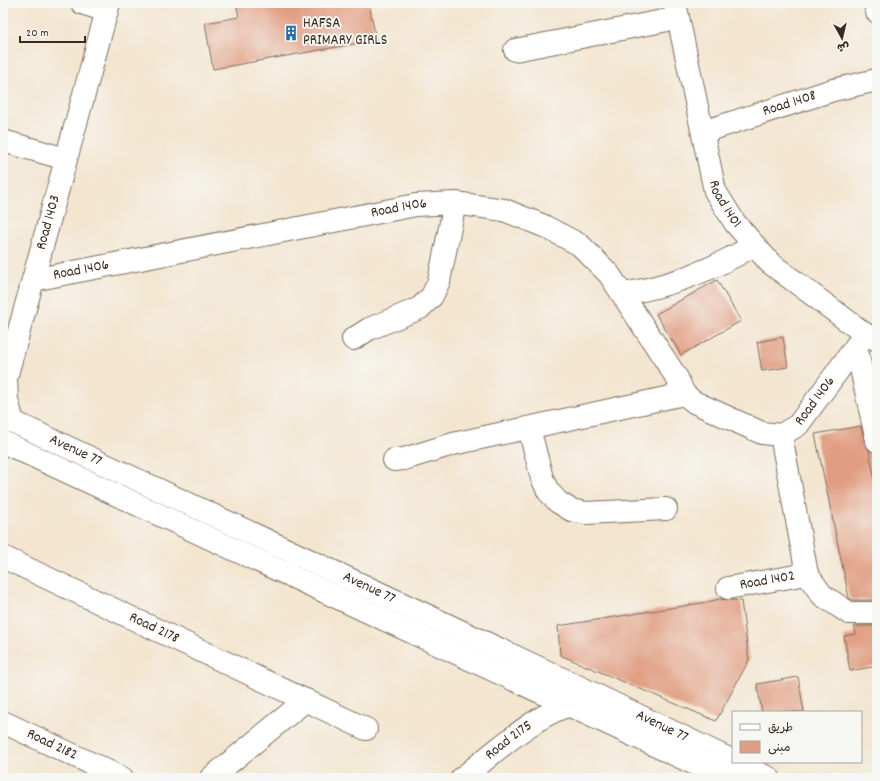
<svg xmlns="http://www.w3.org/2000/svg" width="880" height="781" font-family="Dekko,'Playpen Sans Arabic',sans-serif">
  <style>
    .building { fill: #e19d81 }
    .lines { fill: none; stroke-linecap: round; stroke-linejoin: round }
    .minor-casing { stroke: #7b6b5c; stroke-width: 24 }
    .minor { stroke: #fff; stroke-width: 22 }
    .labels { text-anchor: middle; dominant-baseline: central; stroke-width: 4; stroke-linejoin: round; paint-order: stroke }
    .poi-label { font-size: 15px; fill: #3b2a1e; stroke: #f6f6f2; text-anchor: start }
    .street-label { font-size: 15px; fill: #3b2a1e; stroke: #f6f6f2 }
  </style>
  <rect width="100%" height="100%" fill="#f6f6f2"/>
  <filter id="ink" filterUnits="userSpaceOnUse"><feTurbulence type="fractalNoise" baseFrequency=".025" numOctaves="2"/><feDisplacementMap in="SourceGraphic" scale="8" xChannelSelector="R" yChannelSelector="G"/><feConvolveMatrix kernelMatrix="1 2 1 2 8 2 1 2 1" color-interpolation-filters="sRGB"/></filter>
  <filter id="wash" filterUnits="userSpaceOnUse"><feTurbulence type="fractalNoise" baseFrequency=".012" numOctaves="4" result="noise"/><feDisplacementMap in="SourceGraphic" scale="16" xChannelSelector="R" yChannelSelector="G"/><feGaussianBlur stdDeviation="0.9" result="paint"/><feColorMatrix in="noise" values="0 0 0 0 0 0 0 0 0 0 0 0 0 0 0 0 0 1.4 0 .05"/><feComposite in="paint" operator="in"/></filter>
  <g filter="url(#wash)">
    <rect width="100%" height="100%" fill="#f3e5cf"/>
    <g id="blocks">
      <path class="building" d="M236,3H369L376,40L213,69L205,23L239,17Z
        M717,280L741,321L681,355L656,314Z
        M783,337L788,367L762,371L757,342Z
        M861,426L865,444L869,450L877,492V600H853L849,598L815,434Z
        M719,599L741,601L749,660L716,721L560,655L558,626L708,602Z
        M854,626H877V666L850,671L844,636L856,634Z
        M798,677L804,712H762L757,684Z"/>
    </g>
  </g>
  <g filter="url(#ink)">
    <use href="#blocks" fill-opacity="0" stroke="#7b6b5c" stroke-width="1"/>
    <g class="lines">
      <g class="minor-casing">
        <g id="minor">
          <path d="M82,3L107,11"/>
          <path id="s1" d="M675,3L715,191L735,223L770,263L865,334L877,340"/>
          <path d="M875,3L877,12"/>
          <path d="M515,50L678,18"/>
          <path id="s2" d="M703,132L833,90L877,80"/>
          <path d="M3,141L66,159"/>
          <path id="s3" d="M33,280L416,205L455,203L504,210L544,226L580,245L609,274L677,378L684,394L694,402L762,433L781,435L798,425L865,334"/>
          <path d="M623,294C670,286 713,270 754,245"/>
          <path d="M353,339L369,329L420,308L432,296L439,281L455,203"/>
          <path d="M856,346L877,441"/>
          <path id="s4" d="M3,417L565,680L733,761"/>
          <path id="s5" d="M13,422L7,400L6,378L109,3"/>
          <path d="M529,428L542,478L548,491L558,502L571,510L586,513L666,509"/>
          <path d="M781,435L807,574L822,595L849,613H877"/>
          <path d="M3,442L725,778"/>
          <path d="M394,460L404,459L453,444L684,394"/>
          <path id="s6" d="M3,557L366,729"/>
          <path id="s7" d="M728,588L807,574"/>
          <path id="s8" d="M3,722L122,778"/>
          <path d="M735,762L769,778"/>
          <path d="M211,778L306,700"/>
          <path id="s9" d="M462,778C492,755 535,714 571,705"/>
        </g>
      </g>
      <use href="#minor" class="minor"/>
    </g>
  </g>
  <defs>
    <g id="building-bare" transform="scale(1.2)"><path d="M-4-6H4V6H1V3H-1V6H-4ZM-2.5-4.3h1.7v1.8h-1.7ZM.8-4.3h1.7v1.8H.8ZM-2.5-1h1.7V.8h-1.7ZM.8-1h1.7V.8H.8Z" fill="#1f6fb2" stroke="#f6f6f2" stroke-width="2.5" paint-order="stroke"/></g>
  </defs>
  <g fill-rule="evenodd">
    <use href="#building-bare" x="291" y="33"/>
  </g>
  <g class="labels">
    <g class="poi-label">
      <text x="303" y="24">HAFSA<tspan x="303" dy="17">PRIMARY GIRLS</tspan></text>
    </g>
    <g class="street-label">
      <text stroke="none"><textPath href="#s2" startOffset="91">Road 1408</textPath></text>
      <text stroke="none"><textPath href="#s1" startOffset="208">Road 1401</textPath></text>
      <text stroke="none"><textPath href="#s3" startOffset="373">Road 1406</textPath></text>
      <text stroke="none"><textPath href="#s5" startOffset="206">Road 1403</textPath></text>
      <text stroke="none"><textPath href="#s3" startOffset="49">Road 1406</textPath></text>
      <text stroke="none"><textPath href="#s3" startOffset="901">Road 1406</textPath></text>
      <text stroke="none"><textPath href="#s4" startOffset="80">Avenue 77</textPath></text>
      <text stroke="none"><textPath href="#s7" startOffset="40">Road 1402</textPath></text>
      <text stroke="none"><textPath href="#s4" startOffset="404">Avenue 77</textPath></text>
      <text stroke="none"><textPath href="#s6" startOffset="167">Road 2178</textPath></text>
      <text stroke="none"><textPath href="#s4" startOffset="728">Avenue 77</textPath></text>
      <text stroke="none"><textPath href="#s9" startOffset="60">Road 2175</textPath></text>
      <text stroke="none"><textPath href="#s8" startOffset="54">Road 2182</textPath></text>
    </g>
  </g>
  <rect width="880" height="781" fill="none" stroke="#f6f6f2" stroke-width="16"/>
  <rect x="732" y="711" width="130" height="52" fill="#f6f6f2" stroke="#aba49d"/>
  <rect x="740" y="724" width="20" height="6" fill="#ffffff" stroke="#aba49d"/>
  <text x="768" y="731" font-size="12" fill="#3b2a1e">طريق</text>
  <rect x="740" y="741" width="20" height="12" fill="#e19d81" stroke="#aba49d"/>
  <text x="768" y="751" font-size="12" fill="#3b2a1e">مبنى</text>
  <g transform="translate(842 38) rotate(172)" stroke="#f6f6f2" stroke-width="3" paint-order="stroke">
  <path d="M0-3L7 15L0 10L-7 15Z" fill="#3b2a1e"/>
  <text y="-6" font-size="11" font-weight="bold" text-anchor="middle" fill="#3b2a1e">ش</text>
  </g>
  <path d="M20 36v6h65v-6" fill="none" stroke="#3b2a1e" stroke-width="2"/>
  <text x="26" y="36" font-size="12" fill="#3b2a1e" stroke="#f6f6f2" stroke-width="3" paint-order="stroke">20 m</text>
</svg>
